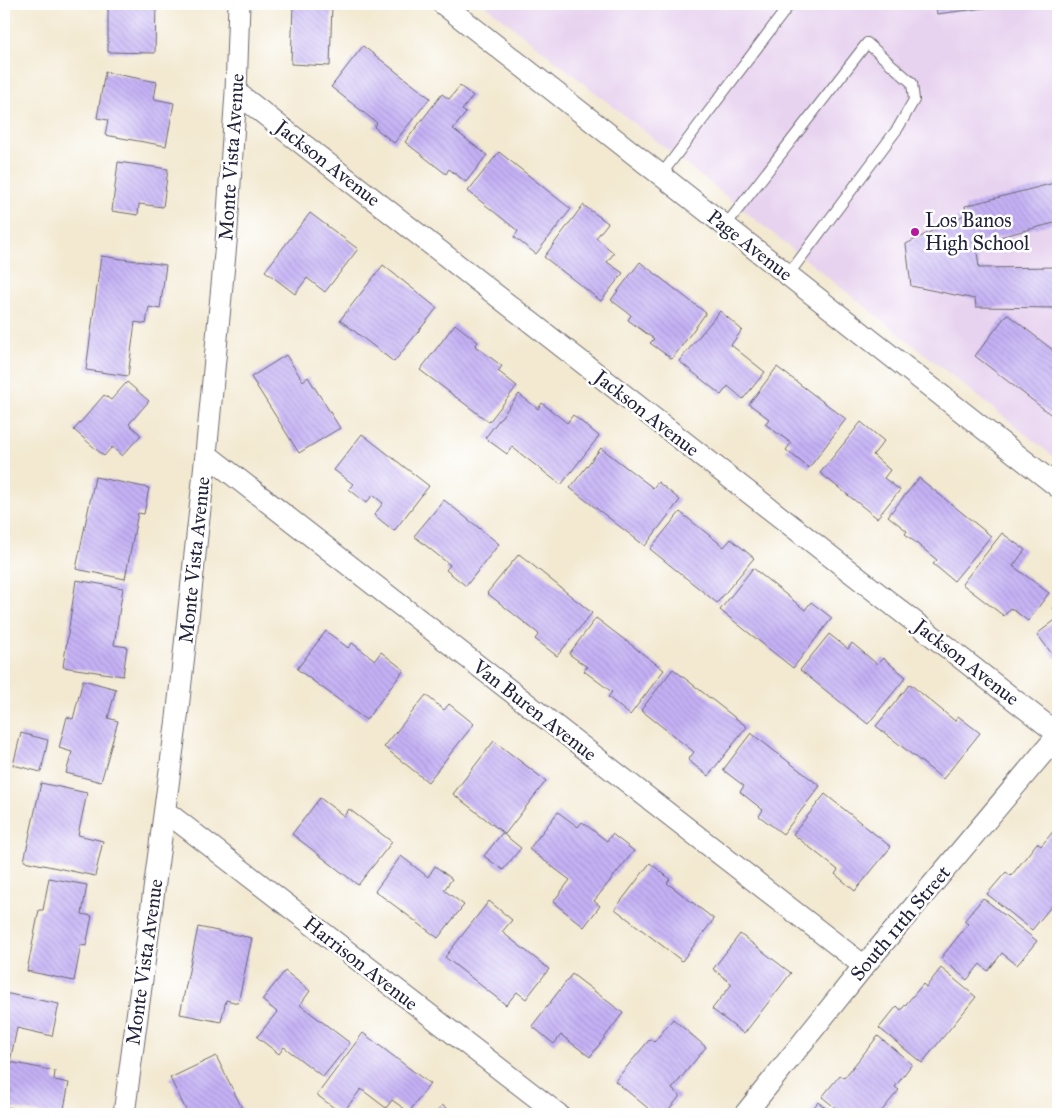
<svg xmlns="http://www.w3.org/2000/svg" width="1062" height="1118" font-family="'IM FELL Great Primer',serif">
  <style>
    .built { fill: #e7d2ef }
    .building { fill: url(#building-back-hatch) }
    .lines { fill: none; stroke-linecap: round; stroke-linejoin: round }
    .lane-casing { stroke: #6b6870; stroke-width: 12 }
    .street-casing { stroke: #6b6870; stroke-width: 23 }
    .lane { stroke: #fff; stroke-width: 10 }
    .street { stroke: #fff; stroke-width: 21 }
    .poi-dot { fill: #b5179e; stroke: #fff; stroke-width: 2 }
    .labels { text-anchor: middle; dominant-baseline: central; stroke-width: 5; stroke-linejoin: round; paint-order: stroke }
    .street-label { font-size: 20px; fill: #22223b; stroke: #fff }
    .poi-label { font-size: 20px; fill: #22223b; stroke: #fff; text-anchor: start }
  </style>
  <defs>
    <pattern id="building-back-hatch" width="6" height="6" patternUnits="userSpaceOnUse" patternTransform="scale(1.25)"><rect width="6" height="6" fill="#c4b1f5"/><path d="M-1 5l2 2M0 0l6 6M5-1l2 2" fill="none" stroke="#a898d3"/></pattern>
  </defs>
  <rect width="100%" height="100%" fill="#fff"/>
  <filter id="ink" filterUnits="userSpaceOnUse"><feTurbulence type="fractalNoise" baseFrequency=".02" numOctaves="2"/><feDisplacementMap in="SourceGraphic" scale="10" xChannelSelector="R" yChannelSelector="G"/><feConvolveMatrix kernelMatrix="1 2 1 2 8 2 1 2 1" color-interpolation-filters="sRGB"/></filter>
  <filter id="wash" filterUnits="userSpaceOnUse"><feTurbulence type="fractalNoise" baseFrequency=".0096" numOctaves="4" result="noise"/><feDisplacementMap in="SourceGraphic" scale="20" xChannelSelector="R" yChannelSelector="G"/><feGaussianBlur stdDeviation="1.12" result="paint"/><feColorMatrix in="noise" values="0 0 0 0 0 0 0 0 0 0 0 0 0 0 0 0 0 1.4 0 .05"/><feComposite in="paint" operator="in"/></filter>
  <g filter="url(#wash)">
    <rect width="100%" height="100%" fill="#f3e9d1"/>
    <path class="built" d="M484,4H1058V460Z"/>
    <g id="blocks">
      <path class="building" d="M108,4H156L155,53L108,52Z
        M293,4H332L330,66L291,64Z
        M936,4H1008V5L937,14Z
        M363,46L430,98L394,143L374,127L377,123L331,87Z
        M105,72L157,82L154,99L174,103L166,146L105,135L108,120L97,118Z
        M460,86L473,96L462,110L466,113L453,129L487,155L466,182L449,169L446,174L405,142L442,94L449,99Z
        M499,152L571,209L536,254L514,237L518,231L468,191Z
        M118,162L168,169L163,207L139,204L138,215L112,211Z
        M1058,182V222L976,243L979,268L1058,267V308L976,307L975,299L911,286L906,244L966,214L965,206Z
        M583,205L608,223L596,238L614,253L607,262L623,273L601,301L544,257Z
        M310,213L358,249L325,292L307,278L295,294L265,271Z
        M101,256L166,265L160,309L149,307L146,324L135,322L128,376L86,370Z
        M640,262L706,313L672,359L650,343L654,339L628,320L631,315L611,300Z
        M383,265L437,308L394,362L340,320Z
        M720,311L742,330L731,345L765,372L743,399L728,386L721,395L679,361Z
        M1007,314L1058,354V420L975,356Z
        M455,324L478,342L475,346L502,366L498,371L517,386L489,422L420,370Z
        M286,355L303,381L308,377L340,428L299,453L251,377Z
        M777,367L846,419L809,468L786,450L791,443L765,424L769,419L749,404Z
        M127,382L149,401L129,424L141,435L122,456L112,447L104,456L74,430L104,395L111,400Z
        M519,394L538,409L542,403L567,423L573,415L599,436L561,485L512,447L507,454L485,438Z
        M861,422L884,441L873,455L890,470L884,478L900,490L877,518L820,473Z
        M362,434L429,486L394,531L374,515L383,503L373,495L366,503L349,489L353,484L334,470Z
        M601,448L653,488L658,482L680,500L645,546L570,488Z
        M95,477L149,488L144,514L138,513L125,579L76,569Z
        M919,478L991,536L954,581L933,564L937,560L905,534L907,531L888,516Z
        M444,500L499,544L466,586L446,570L450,565L414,536Z
        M680,512L724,547L731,539L754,558L717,603L650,549Z
        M1002,533L1025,550L1013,566L1049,593L1028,621L1011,608L1004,616L962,584Z
        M519,554L592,613L557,656L535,639L539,634L487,593Z
        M753,568L805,610L811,602L832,618L793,668L720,610Z
        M76,580L123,588L114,645L127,647L123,676L63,667Z
        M1058,604V614L1053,608Z
        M596,618L664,670L630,715L608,697L612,692L584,671L587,667L569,654Z
        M1058,618V656L1055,658L1037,634Z
        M326,631L348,648L352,643L375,660L381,652L404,670L366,720L297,669Z
        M829,634L848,649L852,643L877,664L883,658L906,677L868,724L800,670Z
        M673,669L747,727L708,776L688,760L694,752L641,710Z
        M83,680L116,689L108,718L118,721L101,782L66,773L72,752L59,748L67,717L73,719Z
        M910,684L955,721L958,716L980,733L943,779L876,726Z
        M426,695L444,710L449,704L474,724L428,782L384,747Z
        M21,733L48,740L41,772L13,765Z
        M751,733L820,786L783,834L759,816L763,810L740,792L744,786L723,770Z
        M494,741L546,781L505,834L453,794Z
        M41,783L87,793L78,835L103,841L95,876L24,861Z
        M825,794L891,847L855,891L835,874L838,870L793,834Z
        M320,798L344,816L349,809L392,842L358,885L292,834Z
        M558,812L578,827L582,822L607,841L612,834L634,851L594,901L600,906L584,927L553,902L570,880L529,849Z
        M1056,828L1058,830V898L1032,930L987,894L1006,872L1011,876L1037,843L1041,846Z
        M502,833L521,848L503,870L484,856Z
        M401,856L428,877L435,866L452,879L444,890L464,905L438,938L375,891Z
        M650,863L670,879L667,883L714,919L682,961L615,909Z
        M49,878L87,885L82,914L92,916L86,946L81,945L74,981L27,971L39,910H43Z
        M983,898L1037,941L1017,965L1002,953L988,971L980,964L967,980L941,958L968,924L964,921Z
        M489,901L512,920L502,932L549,969L526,999L517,992L506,1005L445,957Z
        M198,927L252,938L238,1003L226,1000L221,1022L180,1014Z
        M740,934L791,973L744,1034L712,1009L732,984L713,969Z
        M941,968L976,997L922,1063L879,1028L897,1006L901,1010L923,984L926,987Z
        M285,971L310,991L300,1005L350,1043L323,1077L284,1047L279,1054L257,1037L277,1012L262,1000Z
        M572,974L623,1013L590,1057L561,1035L554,1044L532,1026Z
        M4,993L59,1004L52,1036L17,1028L10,1062L55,1071L54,1080L69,1083L63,1114H42L6,1107L10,1087L4,1086Z
        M673,1019L706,1047L672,1089L680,1096L665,1114H655L615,1081L650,1039L654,1042Z
        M363,1033L430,1084L409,1112L392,1100L386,1108L361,1089L342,1114L317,1095Z
        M878,1036L912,1064L895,1087L899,1090L879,1114H843L822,1097L840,1075L844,1078Z
        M216,1056L245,1114H188L170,1078Z
        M818,1102L833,1114H809Z
        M442,1105L454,1114H435Z"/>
    </g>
  </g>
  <g filter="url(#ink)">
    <use href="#blocks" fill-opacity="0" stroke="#6b6870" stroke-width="1"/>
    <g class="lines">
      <g class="lane-casing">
        <path id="lane" d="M661,175L790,4
          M725,226L867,43L912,83L914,100L898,128L788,275"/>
      </g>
      <g class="street-casing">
        <path id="street" d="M443,4L1058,487
          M236,92L1058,734
          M206,454L864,966
          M165,811L558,1114
          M124,1114L177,718L206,454L226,243L236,92L239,4
          M745,1114L864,966L1058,735"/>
      </g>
      <use href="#lane" class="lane"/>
      <use href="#street" class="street"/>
    </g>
  </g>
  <circle class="poi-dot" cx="915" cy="232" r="5"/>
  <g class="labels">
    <g class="street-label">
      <text transform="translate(231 157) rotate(-86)">Monte Vista Avenue</text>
      <text transform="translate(328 163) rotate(38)">Jackson Avenue</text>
      <text transform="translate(750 245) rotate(38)">Page Avenue</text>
      <text transform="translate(647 413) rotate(38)">Jackson Avenue</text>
      <text transform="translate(194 560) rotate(-84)">Monte Vista Avenue</text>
      <text transform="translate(967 662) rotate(38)">Jackson Avenue</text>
      <text transform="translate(535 710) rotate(38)">Van Buren Avenue</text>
      <text transform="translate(900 923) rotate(-50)">South 11th Street</text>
      <text transform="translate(144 962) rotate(-82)">Monte Vista Avenue</text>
      <text transform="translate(361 963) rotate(38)">Harrison Avenue</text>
    </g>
    <g class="poi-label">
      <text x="925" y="220">Los Banos<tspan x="925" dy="23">High School</tspan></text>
    </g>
  </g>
  <rect width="1062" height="1118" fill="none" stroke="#fff" stroke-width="20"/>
</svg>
